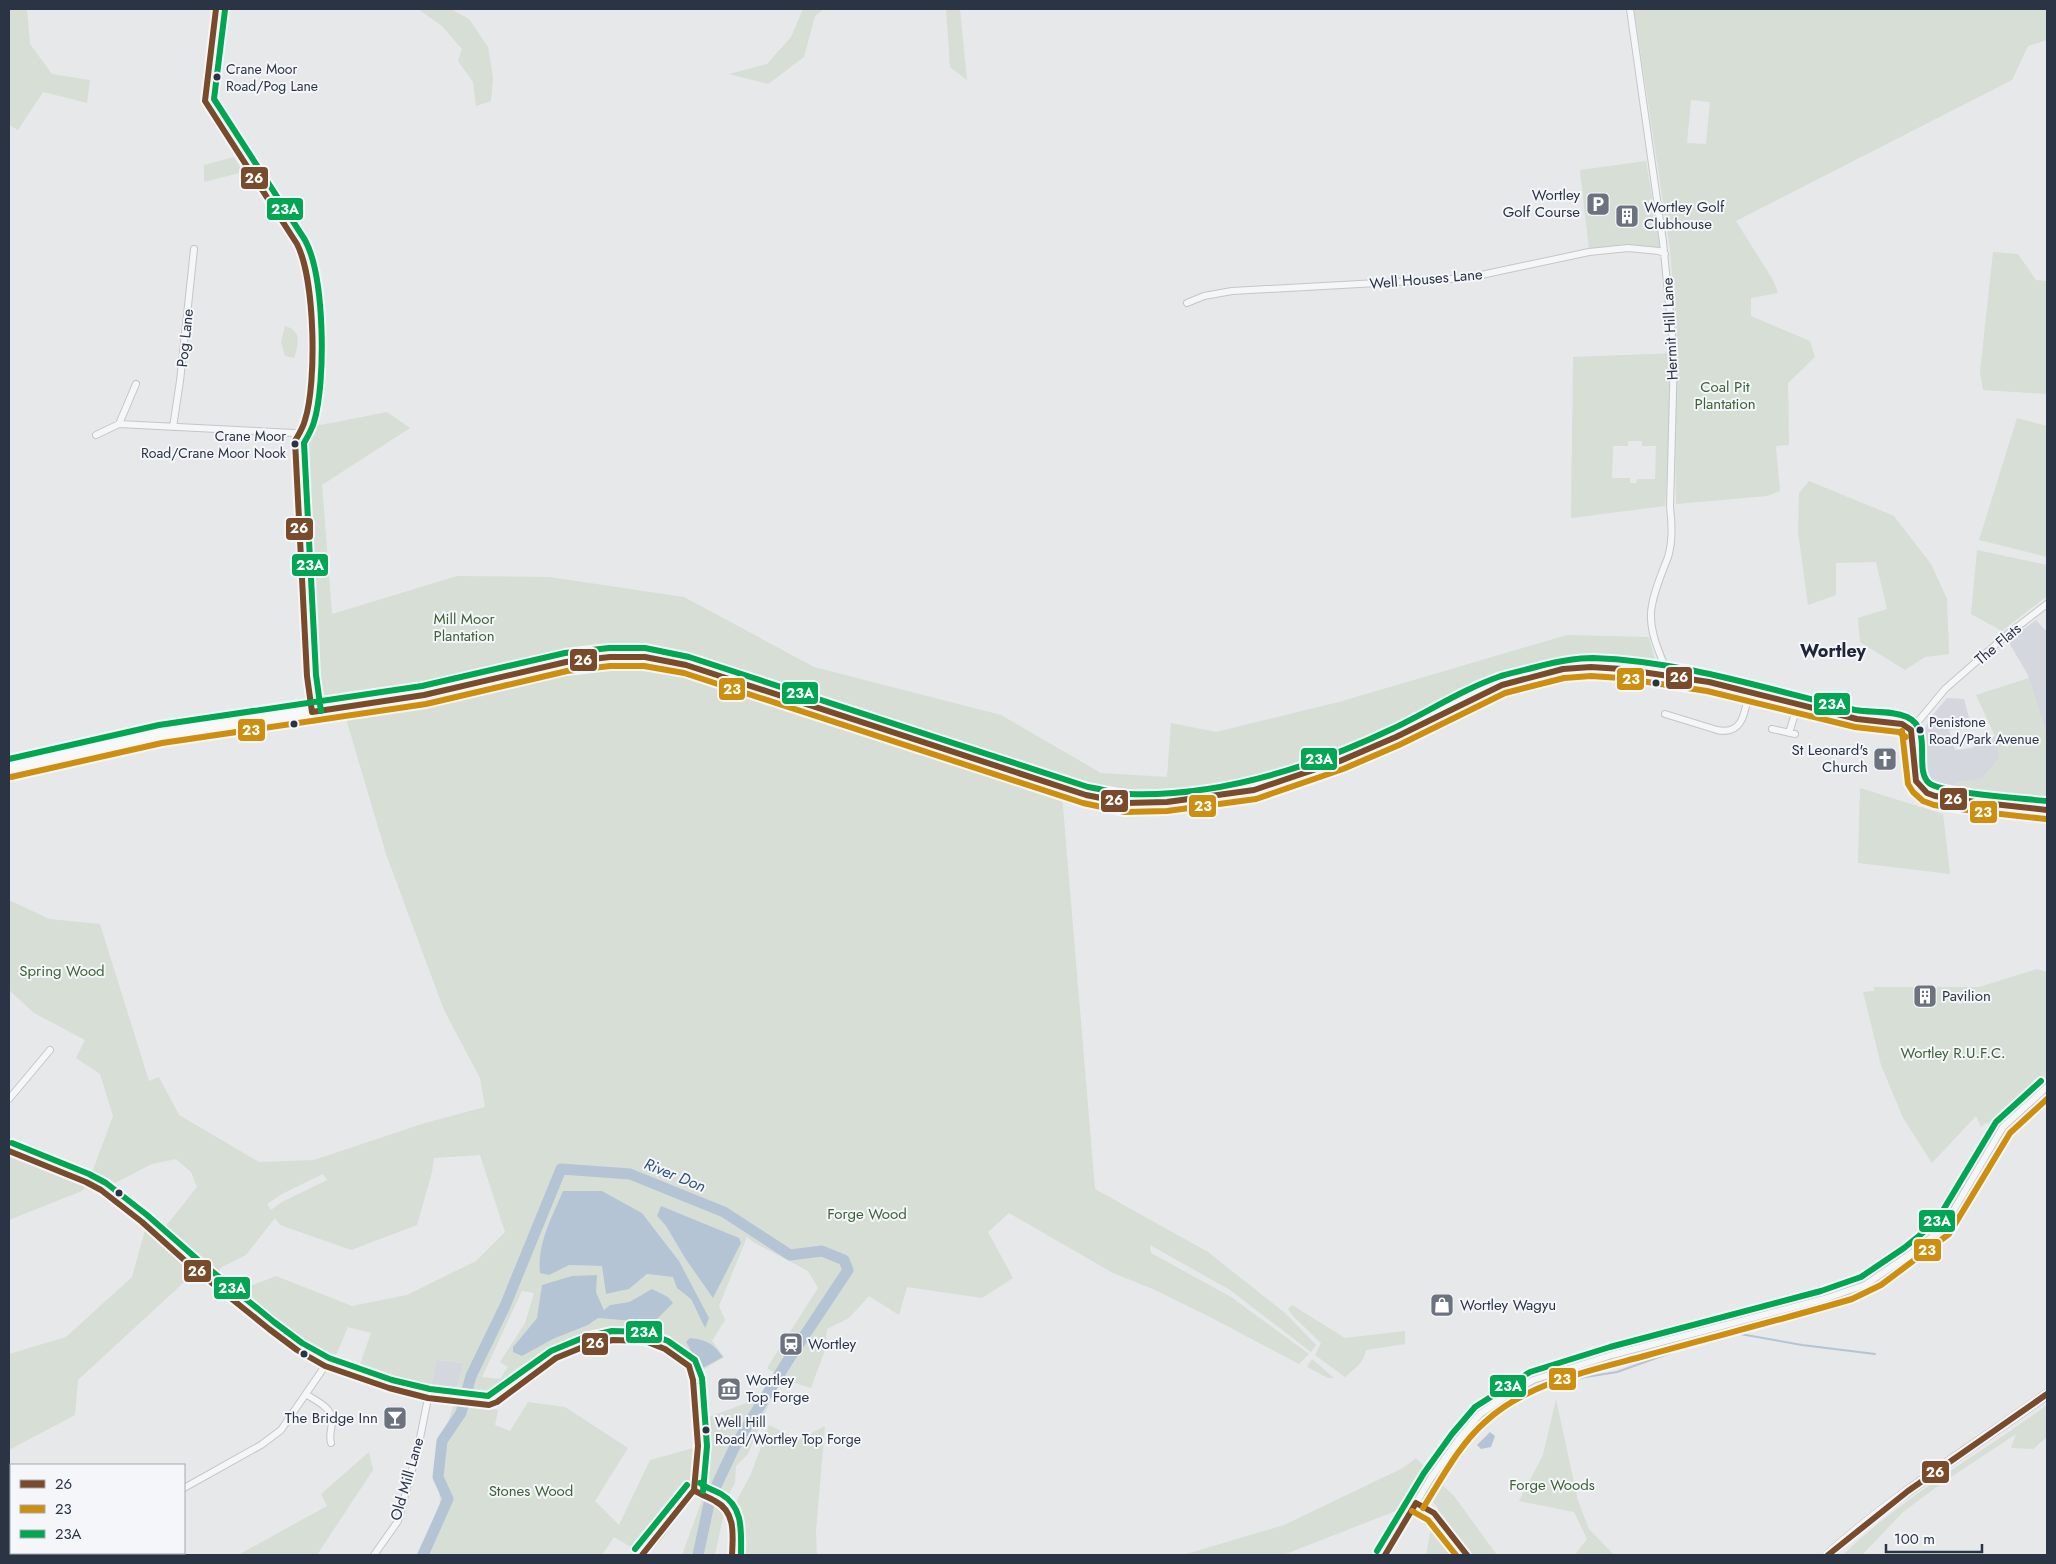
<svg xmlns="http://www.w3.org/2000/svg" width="2056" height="1564" font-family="Jost,sans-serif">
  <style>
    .built { fill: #d4d7dd }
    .green { fill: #d6ded6; fill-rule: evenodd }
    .water { fill: #b4c4d5 }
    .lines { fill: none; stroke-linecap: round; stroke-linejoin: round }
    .stream { stroke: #b4c4d5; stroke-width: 2 }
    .river { stroke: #b4c4d5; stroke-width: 11 }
    .minor-casing { stroke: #c4c6c8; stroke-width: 8 }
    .highway-casing { stroke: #b8bbbf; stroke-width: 11 }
    .minor { stroke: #f5f6f7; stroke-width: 6 }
    .highway { stroke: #f8f8f8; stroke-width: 10 }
    .bus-1-casing { stroke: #f4f6f9; stroke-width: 10 }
    .bus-2-casing { stroke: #f4f6f9; stroke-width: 10 }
    .bus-3-casing { stroke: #f4f6f9; stroke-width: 10 }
    .bus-1 { stroke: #7a4b2a; stroke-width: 6 }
    .bus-2 { stroke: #ce8f0e; stroke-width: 6 }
    .bus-3 { stroke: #00a651; stroke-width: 6 }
    .bus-dot { fill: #2b3445; stroke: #f4f6f9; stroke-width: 2 }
    .labels { text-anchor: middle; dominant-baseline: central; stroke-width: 4; stroke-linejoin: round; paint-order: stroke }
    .bus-label { font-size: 14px; fill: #2b3445; stroke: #f4f6f9; text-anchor: start }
    .poi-label { font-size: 15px; fill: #2b3445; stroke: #f4f6f9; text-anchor: start }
    .street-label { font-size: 15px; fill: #2b3445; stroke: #f4f6f9 }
    .park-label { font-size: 15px; fill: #3f6138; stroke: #f4f6f9 }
    .water-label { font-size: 16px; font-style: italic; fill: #34527a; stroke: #f4f6f9 }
    .quarter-label { font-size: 18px; font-weight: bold; fill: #1d2536; stroke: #f4f6f9 }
    .line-badge { stroke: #f4f6f9; stroke-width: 2 }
    .badge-label { font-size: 14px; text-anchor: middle; font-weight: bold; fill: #fff }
  </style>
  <rect width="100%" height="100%" fill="#e6e8ea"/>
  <path class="built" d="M2036,620L2047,632V737L2028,675L2008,641Z
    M1947,698L1964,699L1971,725L1949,730L1955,750L1972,748L1977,745L1981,739L1995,736L2000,757L1982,779L1958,782L1948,793L1934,790L1920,780L1917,747L1920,738L1931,717Z
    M436,1360L464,1363L455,1396L430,1393Z"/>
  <path class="green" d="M9,9H27L30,44L52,74L90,80L87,103L43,92L18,130L9,125Z
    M418,9H451L469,19L488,47L493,78L491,101L476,106L473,82L458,61L462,49L442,26Z
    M803,9H824L815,16L804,57L768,84L729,74L767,64L791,37Z
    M946,9H960L967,80L950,67Z
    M1634,9H2047V40L2028,46L2012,80L1736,221L1773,280L1778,293L1751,298V316L1810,341L1815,357L1788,383L1789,445L1776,446L1780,491L1767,496L1676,504L1675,434L1670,433L1665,506L1571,518L1573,357L1678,353L1670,249ZM1691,100L1710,102L1706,144L1687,143ZM1628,441H1642V446H1656L1655,479H1637L1636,483H1630V478H1612L1613,446H1628Z
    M234,157L243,172L204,182V165Z
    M1646,161L1660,244L1658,248L1589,250L1580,170Z
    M1993,252L2018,254L2036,280L2047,281V394L1983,390L1980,372Z
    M285,326C303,331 298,345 294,358L285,356L281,342Z
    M387,412L410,428L322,485L332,614L457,576L549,577L684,597L814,667L1001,715L1101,773L1167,777L1171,723L1216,732L1339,702L1567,635L1649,637L1655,660L1654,666L1610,661L1559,664L1478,688L1337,755L1276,777L1220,791L1165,798L1086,790L896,727L891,721L843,706L835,709L721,670L667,655L635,651H601L569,656L561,654L539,658L503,667L496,673L444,683L317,703L312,698L299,441L310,422L321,425Z
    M2017,418L2047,426V557L1979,540Z
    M1809,481L1894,516L1931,564L1947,599L1949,654L1925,657L1905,670L1860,642L1858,618L1887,609L1876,562L1836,563V595L1808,605L1798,532L1799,493Z
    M1977,550L2047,565V596L2002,631L1971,614Z
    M609,662L642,663L685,671L804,712L1058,789L1062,795L1095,1189L1208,1252L1285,1313L1316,1345L1311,1352L1230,1290L1150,1245L1151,1253L1231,1297L1309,1354L1299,1364L1212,1318L1153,1289L1113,1273L1009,1213L988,1232L1013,1278L982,1298L907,1287L899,1315L869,1296L849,1318L827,1329L825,1350L811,1388L786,1380L767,1368L818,1288L808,1271L753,1242L747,1237L719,1306L725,1320L712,1341L724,1357L698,1373L692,1364L670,1347L658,1341L640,1336L601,1338L553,1354L488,1401L455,1396L464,1363L436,1360L430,1393L359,1367L371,1333L348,1327L334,1360C299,1341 268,1317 237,1291L276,1276L352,1306L407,1295L476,1261L505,1232L480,1155L434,1158L432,1172L417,1225L351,1250L280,1225L275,1218L246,1255L222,1267L215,1273L176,1244L162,1231L197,1187L191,1172L176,1159L152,1164L107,1187L90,1178L113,1116L100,1074L76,1058L85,1040L34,1013L9,990V900L49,919L100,924L149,1081L159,1077L179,1115L259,1162L314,1160L425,1123L485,1107L480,1078L444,1010L386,854L345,715ZM323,1174L327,1180L282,1202L271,1210L267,1204L282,1194ZM602,1191L642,1213L679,1261L698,1316L691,1299L678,1288L674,1277L647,1274L629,1289L606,1294L603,1266L569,1265ZM657,1216L741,1243L685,1258L666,1226ZM522,1291L534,1293L525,1323L500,1362L508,1367L500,1379L482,1377ZM596,1292L605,1311L610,1305L629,1302L642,1294L644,1322L598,1318L588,1325L553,1339L522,1356L513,1347L537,1318ZM686,1342L723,1357L701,1369Z
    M2029,678L2047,737V804L1948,793L1958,782L1982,779L2000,757L1995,736L1976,695Z
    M1860,788L1943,814L1950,874L1858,863Z
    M2037,969L2047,972V1081L2006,1117L1994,1133L1987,1122L1981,1127L1976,1116L1932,1163L1903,1118L1881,1065L1863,992L1874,991V987H1979Z
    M9,1154L86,1186L82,1191L9,1220Z
    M145,1230L195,1272L78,1380L75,1415L9,1450V1354L66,1337L132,1277Z
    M1292,1305L1345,1338L1405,1331V1344L1366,1350C1364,1363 1354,1369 1345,1377L1315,1355L1321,1343L1293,1316L1288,1309Z
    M1312,1359L1334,1378H1328L1307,1367Z
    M757,1399L769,1404L748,1454L736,1466L735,1483L724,1503L718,1497L700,1490L697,1485L686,1492L636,1550L614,1537L602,1555H416L440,1507L438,1452L454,1404L498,1410L495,1425L510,1431L528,1402L565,1407L628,1448L595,1501L619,1525L650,1460L701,1446V1420Z
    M1556,1399L1578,1501L1589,1529L1614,1555H1575L1587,1539L1574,1512L1519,1501L1543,1455Z
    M2047,1405V1437L2033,1449L2011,1448L2016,1434L1942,1483L1903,1512L1862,1555H1843C1904,1495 1979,1455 2047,1405Z
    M769,1425L799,1440L825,1426L816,1531L817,1555H737L738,1526L732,1509L751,1474Z
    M369,1452L373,1470L317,1555H238L327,1506L321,1494Z
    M1416,1458L1430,1473L1411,1505L1283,1555H1183L1284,1525L1403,1468Z
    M1436,1479L1454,1496L1497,1555H1426L1433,1519L1438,1508L1426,1493Z
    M702,1500L718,1506L724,1513L715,1555H682Z"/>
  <path class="water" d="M563,1191H602L642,1213L679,1261L709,1318L705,1328L691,1299L677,1288L673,1277L647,1274L629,1289L606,1294L602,1266L569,1265L549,1275L540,1273C537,1244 552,1217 563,1191Z
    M661,1206L739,1238L741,1243L713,1298L685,1258L666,1226L657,1216Z
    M597,1275L596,1292L604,1310L610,1305L629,1302L652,1289L668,1297L673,1303L657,1319L644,1322L598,1318L588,1325L553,1339L522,1356L513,1352V1347L537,1318L542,1285L572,1276Z
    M690,1338C706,1340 713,1343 723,1357L701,1369L686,1342Z
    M1490,1432L1495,1436L1491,1447L1481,1449L1477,1445Z"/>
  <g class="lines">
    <path class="stream" d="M1561,1381L1617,1372L1729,1332L1802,1345L1875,1354"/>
    <path class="river" d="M423,1555L448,1499L438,1477L442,1441L461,1413L471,1376L505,1306L561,1169L630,1174L724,1212L790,1255L822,1251L844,1260L848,1270L787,1362L735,1446L710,1499L698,1555"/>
    <g class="minor-casing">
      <path id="minor" d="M216,9L205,101L291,234C294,238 297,243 299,247C314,281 315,380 306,417C304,426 299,433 295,441L307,676L312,712
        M1630,9L1663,242L1674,354L1670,507C1672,523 1673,541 1668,557C1662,573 1655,588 1652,605C1647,629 1660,654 1669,676
        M1187,303L1204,296L1232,291L1467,278L1589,252L1628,248L1659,251L1665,254
        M136,384L119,424L294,433L298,435
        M173,427L180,381L194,249
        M96,435L119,424
        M1665,714L1717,730C1744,736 1745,710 1749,691
        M1772,729L1795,734
        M1911,730L1945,689L2008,634L2047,604
        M1789,733L1798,704
        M9,1099L50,1050
        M9,1151L86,1182L101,1190L142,1222L191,1266L269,1329L297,1350L325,1366L389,1388L428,1398L489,1405L497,1402L556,1358L588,1345L613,1340L645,1341L665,1349L689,1366L693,1380L698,1446L694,1490
        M307,1395C317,1401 334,1409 332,1423C331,1431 329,1436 331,1443
        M184,1488L261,1445L281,1430L325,1366
        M694,1490C701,1497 710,1497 719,1503C737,1513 732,1538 732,1555
        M1416,1503L1434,1513L1467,1555
        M151,1553L152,1555
        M54,1555L59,1553
        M374,1555L398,1521L418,1448L428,1398
        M642,1555L659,1536L694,1490
        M1385,1555L1431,1478L1459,1439L1480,1414L1503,1398L1533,1380L1612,1355L1824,1299L1865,1285L1909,1255L1943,1228L2003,1127L2047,1087"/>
    </g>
    <g class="highway-casing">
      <path id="highway" d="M9,768L160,734L424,695L566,662L610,657H645L686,665L1086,795L1126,803L1167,802L1254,790L1340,761L1396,737L1456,706L1502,685L1563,669L1591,667L1622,669L1709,682L1857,719L1902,724L1909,728L1912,734L1916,781L1920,787L1927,793L1935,796L1975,802L2047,810
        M1828,1555C1896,1494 1973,1447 2047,1394"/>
    </g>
    <use href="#minor" class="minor"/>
    <use href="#highway" class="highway"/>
    <g class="bus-1-casing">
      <path id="bus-1" d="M216,9L205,101L297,244C315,279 317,382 305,420C303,428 299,434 295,441L307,676L312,712
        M312,712L424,695L566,662L610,657H645L686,665L1086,795L1126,803L1167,802L1254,790L1340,761L1396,737L1502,685L1563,669L1591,667L1622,669L1709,682L1857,719L1902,724L1911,730
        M1911,730L1916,781L1927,793L1935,796L1975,802L2047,810
        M9,1151L86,1182L101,1190L142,1222L191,1266L269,1329L297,1350L325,1366L389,1388L428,1398L489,1405L497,1402L556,1358L588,1345L613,1340L645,1341L665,1349L689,1366L693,1380L698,1446L694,1490
        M694,1490C701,1495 708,1497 715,1501C736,1512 733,1535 732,1555
        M1416,1503L1434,1513L1467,1555
        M642,1555L694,1490
        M1385,1555L1416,1503
        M1828,1555L1908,1491L2047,1394"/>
    </g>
    <g class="bus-2-casing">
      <path id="bus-2" d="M1902,731L1908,784L1913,792L1923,801L1934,805L1974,811L2046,819
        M11,777L162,743L426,704L567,671L610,666H644L684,673L1083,803L1125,812L1167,811L1256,799L1343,769L1399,745L1505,693L1564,678L1591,676L1621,678L1707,691L1855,727L1899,732L1906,737
        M1423,1508C1442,1478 1459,1445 1485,1422C1528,1382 1593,1370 1648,1355C1716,1336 1784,1319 1852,1299L1881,1285L1949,1234L2010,1133L2047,1099
        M1412,1511L1428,1520L1456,1555"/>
    </g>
    <g class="bus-3-casing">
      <path id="bus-3" d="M225,10L214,99L305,240C325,277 326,382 314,422C312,429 308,436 304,443L316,675L321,711
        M9,759L159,725L422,686L565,653L609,648H645L689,657L1088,787C1102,789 1116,794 1129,794C1219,797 1312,767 1392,729C1428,712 1463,689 1501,676C1512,673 1524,670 1536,667C1555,662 1573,658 1593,658C1683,661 1769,690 1855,710C1872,713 1892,710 1907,717C1934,729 1913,769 1929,783C1940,793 2027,799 2047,801
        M12,1143L89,1174L106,1183L147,1215L197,1259L274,1322L302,1343L329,1358L392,1380L430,1389L488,1396L551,1351L585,1337L612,1331L645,1332L668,1341L695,1360L702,1378L707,1446L703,1491
        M700,1483C706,1488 714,1490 721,1494C744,1507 741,1532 741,1555
        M635,1549L687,1485
        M1377,1551L1424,1473L1452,1434L1475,1407L1530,1372L1610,1347L1821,1291L1861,1277L1904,1248L1936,1222L1996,1122L2041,1081"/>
    </g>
    <use href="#bus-1" class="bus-1"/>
    <use href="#bus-2" class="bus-2"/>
    <use href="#bus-3" class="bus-3"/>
  </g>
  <defs>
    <g id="parking-square" transform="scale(1.25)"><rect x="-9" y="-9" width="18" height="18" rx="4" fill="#6c737f" stroke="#f4f6f9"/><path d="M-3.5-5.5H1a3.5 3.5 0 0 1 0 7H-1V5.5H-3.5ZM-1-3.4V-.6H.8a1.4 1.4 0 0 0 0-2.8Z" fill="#fff"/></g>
    <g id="building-square" transform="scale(1.25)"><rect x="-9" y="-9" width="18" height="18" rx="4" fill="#6c737f" stroke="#f4f6f9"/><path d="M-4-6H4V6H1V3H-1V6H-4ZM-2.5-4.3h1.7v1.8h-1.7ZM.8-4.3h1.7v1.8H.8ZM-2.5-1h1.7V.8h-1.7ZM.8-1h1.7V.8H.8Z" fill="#fff"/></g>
    <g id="church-square" transform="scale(1.25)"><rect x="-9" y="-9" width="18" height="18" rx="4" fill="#6c737f" stroke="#f4f6f9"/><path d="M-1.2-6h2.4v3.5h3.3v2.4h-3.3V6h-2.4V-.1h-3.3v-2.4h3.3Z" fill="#fff"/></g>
    <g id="shop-square" transform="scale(1.25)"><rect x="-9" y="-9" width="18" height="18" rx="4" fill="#6c737f" stroke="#f4f6f9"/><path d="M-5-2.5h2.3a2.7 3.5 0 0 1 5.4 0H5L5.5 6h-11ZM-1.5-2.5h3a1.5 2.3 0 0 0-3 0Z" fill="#fff"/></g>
    <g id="station-square" transform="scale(1.25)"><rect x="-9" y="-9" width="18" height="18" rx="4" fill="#6c737f" stroke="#f4f6f9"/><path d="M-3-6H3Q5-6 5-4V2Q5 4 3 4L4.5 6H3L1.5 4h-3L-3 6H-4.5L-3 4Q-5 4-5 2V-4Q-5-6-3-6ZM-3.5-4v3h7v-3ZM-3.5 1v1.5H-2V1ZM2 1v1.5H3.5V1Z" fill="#fff"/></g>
    <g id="museum-square" transform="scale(1.25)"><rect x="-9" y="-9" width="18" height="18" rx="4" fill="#6c737f" stroke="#f4f6f9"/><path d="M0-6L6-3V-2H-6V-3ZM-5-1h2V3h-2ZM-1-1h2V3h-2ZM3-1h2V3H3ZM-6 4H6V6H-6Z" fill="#fff"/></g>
    <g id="bar-square" transform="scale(1.25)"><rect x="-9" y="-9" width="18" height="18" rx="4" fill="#6c737f" stroke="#f4f6f9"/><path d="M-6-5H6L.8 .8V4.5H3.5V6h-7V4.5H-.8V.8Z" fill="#fff"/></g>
  </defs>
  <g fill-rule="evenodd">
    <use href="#parking-square" x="1598" y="204"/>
    <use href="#building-square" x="1627" y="216"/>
    <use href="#church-square" x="1885" y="759"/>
    <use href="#building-square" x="1925" y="996"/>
    <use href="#shop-square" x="1442" y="1305"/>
    <use href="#station-square" x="791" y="1344"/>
    <use href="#museum-square" x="729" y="1389"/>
    <use href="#bar-square" x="395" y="1418"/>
  </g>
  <g class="bus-dot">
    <circle cx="217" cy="77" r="4.5"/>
    <circle cx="295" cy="444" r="4.5"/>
    <circle cx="1656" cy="683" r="4.5"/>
    <circle cx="294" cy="724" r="4.5"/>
    <circle cx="1920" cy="730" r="4.5"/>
    <circle cx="119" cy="1193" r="4.5"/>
    <circle cx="304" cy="1354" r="4.5"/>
    <circle cx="706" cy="1430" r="4.5"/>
  </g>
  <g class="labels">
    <g class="bus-label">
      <text x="226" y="69">Crane Moor<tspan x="226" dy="17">Road/Pog Lane</tspan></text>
      <text x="286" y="436" text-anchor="end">Crane Moor<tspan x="286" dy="17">Road/Crane Moor Nook</tspan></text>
      <text x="1929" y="722">Penistone<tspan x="1929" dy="17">Road/Park Avenue</tspan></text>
      <text x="715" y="1422">Well Hill<tspan x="715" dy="17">Road/Wortley Top Forge</tspan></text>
    </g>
    <g class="poi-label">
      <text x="1580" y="195" text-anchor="end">Wortley<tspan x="1580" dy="17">Golf Course</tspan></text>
      <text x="1644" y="207">Wortley Golf<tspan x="1644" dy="17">Clubhouse</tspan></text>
      <text x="1868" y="750" text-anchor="end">St Leonard's<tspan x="1868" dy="17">Church</tspan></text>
      <text x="1942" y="996">Pavilion</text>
      <text x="1460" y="1305">Wortley Wagyu</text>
      <text x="808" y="1344">Wortley</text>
      <text x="746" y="1380">Wortley<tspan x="746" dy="17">Top Forge</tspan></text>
      <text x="378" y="1418" text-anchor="end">The Bridge Inn</text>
    </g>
    <g class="street-label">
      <text transform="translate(1426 279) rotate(-5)">Well Houses Lane</text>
      <text transform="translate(1670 329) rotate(-93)">Hermit Hill Lane</text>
      <text transform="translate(185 338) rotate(-84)">Pog Lane</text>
      <text transform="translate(1998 644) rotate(-40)">The Flats</text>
      <text transform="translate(407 1479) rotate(-74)">Old Mill Lane</text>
    </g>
    <g class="park-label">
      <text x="1725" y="387">Coal Pit<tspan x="1725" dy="17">Plantation</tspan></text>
      <text x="464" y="619">Mill Moor<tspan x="464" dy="17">Plantation</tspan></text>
      <text x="62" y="971">Spring Wood</text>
      <text x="1953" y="1053">Wortley R.U.F.C.</text>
      <text x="867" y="1214">Forge Wood</text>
      <text x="1552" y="1485">Forge Woods</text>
      <text x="531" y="1491">Stones Wood</text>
    </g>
    <g class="water-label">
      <text transform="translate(675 1175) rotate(22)">River Don</text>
    </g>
    <g class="quarter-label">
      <text x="1833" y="651">Wortley</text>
    </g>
  </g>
  <g class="line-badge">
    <rect x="240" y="166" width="29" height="24" rx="5" fill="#7a4b2a"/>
    <rect x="266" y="197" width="38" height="24" rx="5" fill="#00a651"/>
    <rect x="285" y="517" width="29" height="24" rx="5" fill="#7a4b2a"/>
    <rect x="291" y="553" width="38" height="24" rx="5" fill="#00a651"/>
    <rect x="569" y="648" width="29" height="24" rx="5" fill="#7a4b2a"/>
    <rect x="1665" y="666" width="28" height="24" rx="5" fill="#7a4b2a"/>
    <rect x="1616" y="667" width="29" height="24" rx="5" fill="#ce8f0e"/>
    <rect x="718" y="677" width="28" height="24" rx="5" fill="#ce8f0e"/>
    <rect x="781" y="681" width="38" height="24" rx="5" fill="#00a651"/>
    <rect x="1813" y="692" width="38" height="24" rx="5" fill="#00a651"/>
    <rect x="237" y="718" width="29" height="24" rx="5" fill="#ce8f0e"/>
    <rect x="1300" y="747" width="38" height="24" rx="5" fill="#00a651"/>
    <rect x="1939" y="787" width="29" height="24" rx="5" fill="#7a4b2a"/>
    <rect x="1100" y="789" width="29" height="24" rx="5" fill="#7a4b2a"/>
    <rect x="1188" y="794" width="29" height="24" rx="5" fill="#ce8f0e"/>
    <rect x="1969" y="800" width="29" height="24" rx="5" fill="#ce8f0e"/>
    <rect x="1918" y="1209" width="38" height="24" rx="5" fill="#00a651"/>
    <rect x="1913" y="1238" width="29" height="24" rx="5" fill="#ce8f0e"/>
    <rect x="183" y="1259" width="29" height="24" rx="5" fill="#7a4b2a"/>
    <rect x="213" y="1276" width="38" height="24" rx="5" fill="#00a651"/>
    <rect x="625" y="1320" width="38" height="24" rx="5" fill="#00a651"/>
    <rect x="581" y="1332" width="28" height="24" rx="5" fill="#7a4b2a"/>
    <rect x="1548" y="1367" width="29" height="24" rx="5" fill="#ce8f0e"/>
    <rect x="1489" y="1374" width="38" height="24" rx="5" fill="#00a651"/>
    <rect x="1921" y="1460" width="29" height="24" rx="5" fill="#7a4b2a"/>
  </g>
  <g class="badge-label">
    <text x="254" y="183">26</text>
    <text x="285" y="214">23A</text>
    <text x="299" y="533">26</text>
    <text x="310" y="570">23A</text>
    <text x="583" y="665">26</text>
    <text x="1679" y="682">26</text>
    <text x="1631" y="684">23</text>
    <text x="732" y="694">23</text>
    <text x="800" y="698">23A</text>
    <text x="1832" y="709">23A</text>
    <text x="251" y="735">23</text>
    <text x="1319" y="764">23A</text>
    <text x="1953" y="804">26</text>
    <text x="1114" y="805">26</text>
    <text x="1203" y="811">23</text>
    <text x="1983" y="817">23</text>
    <text x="1937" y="1226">23A</text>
    <text x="1927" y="1255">23</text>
    <text x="197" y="1276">26</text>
    <text x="232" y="1293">23A</text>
    <text x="644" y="1337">23A</text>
    <text x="595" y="1348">26</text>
    <text x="1562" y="1384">23</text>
    <text x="1508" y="1391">23A</text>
    <text x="1935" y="1477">26</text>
  </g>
  <rect width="2056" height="1564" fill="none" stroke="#2b3445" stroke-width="20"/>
  <rect x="10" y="1464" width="175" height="90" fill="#f4f6f9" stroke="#a4a8b1"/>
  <rect x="20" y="1480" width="25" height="8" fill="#7a4b2a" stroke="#a4a8b1"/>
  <text x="55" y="1489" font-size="15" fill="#2b3445">26</text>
  <rect x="20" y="1505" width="25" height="8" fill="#ce8f0e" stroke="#a4a8b1"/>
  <text x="55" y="1514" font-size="15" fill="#2b3445">23</text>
  <rect x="20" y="1530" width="25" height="8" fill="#00a651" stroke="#a4a8b1"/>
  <text x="55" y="1539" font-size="15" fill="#2b3445">23A</text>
  <path d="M1886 1544v8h96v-8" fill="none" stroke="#2b3445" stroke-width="2.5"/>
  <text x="1894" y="1544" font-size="15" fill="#2b3445" stroke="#f4f6f9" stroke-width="4" paint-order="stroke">100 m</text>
</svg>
